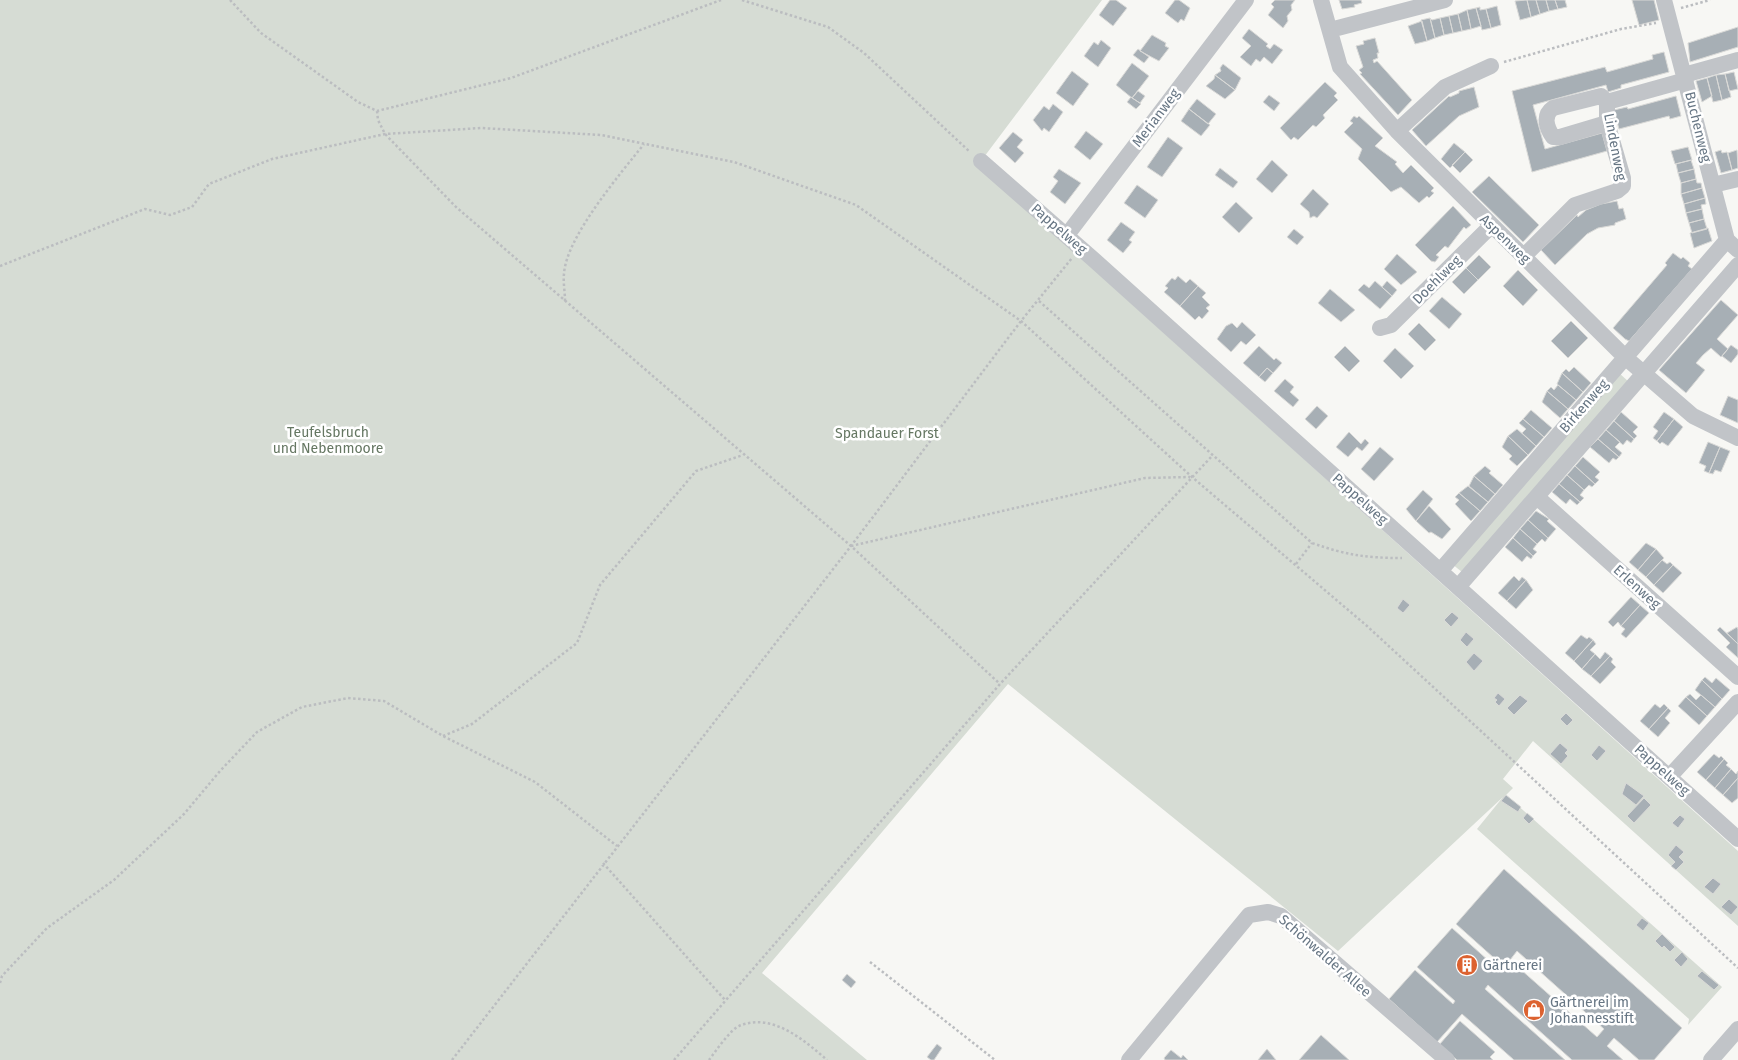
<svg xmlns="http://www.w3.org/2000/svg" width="1738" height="1060" font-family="'Fira Sans',sans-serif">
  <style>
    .green { fill: #d6dcd4 }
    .building { fill: #a7afb5; stroke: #d9d9d7; fill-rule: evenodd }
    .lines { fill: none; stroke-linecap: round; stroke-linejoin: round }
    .path { stroke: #bbbdc0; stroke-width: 2.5; stroke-dasharray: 2.5 2.5; stroke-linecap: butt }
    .minor { stroke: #c1c4c8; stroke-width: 16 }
    .labels { text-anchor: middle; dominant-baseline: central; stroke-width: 5; stroke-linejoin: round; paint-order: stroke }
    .street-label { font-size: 14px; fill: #677684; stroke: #fff }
    .park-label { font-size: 14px; fill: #657762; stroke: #fff }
    .poi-label { font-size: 14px; fill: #677684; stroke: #fff; text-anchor: start }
  </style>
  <rect width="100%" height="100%" fill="#f7f7f4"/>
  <path class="green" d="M0,0H1102L978,165L1738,851V926L1533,741L1503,779L1513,788L1506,795L1722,987L1688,1025L1689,1019L1477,829L1503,797L1338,951L1008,684L762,973L867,1060H0Z
    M1619,373L1629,382L1462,572L1452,564Z"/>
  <path class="building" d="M1110,0H1116L1127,8L1113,26L1099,15Z
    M1175,0H1179L1190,8L1184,21L1181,19L1178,23L1165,13Z
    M1275,0H1295L1291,5L1292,10L1287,16L1288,21L1283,28L1268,15L1274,7L1271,4Z
    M1339,0H1361L1362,3L1354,5L1355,7L1342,9Z
    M1527,0H1536L1540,14L1531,17Z
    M1527,0L1531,17L1520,20L1515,1Z
    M1536,0H1546L1549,11L1540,14Z
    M1546,0H1555L1558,9L1549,11Z
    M1555,0H1565L1567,7L1558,9Z
    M1632,0H1654L1659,20L1639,25Z
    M1497,6L1501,25L1491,28L1486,9Z
    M1480,7V10L1486,9L1491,28L1482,30L1476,8Z
    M1476,8L1481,26L1471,29L1467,10Z
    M1467,10L1471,29L1462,31L1458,14Z
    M1458,14L1462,31L1453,33L1449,16Z
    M1449,16L1453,33L1444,35L1440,18Z
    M1430,18L1432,20L1440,18L1444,35L1435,38Z
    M1430,18L1435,38L1427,41L1421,20Z
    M1422,21L1427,41L1415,44L1408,26Z
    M1738,27V47L1690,62L1688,43Z
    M1249,29L1268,44L1266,46L1270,49L1274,44L1283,50L1272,64L1264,57L1260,62L1256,59L1251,66L1240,57L1251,46L1242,38Z
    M1152,35L1166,43L1165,46L1169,48L1159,61L1140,51Z
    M1375,38L1379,53H1377L1378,58L1373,60L1374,63L1377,61L1412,100L1398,115L1360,74L1362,73L1359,70L1363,67L1356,46L1364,44L1363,41Z
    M1101,40L1111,48L1098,67L1084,56L1094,42L1098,45Z
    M1138,49L1149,57L1144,63L1133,55Z
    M1664,52L1669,72L1621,85V88L1608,92L1606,85L1533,105L1545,149L1602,133L1607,151L1532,172L1512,91L1605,67L1607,72L1653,59L1652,55Z
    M1132,63L1149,76L1132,98L1116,85Z
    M1223,64L1241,78L1235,90L1215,75L1221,71L1220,68Z
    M1072,71L1089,84L1073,106L1056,93Z
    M1734,72L1738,89L1729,91L1725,74Z
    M1725,74L1731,97L1722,100L1716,75Z
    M1215,75L1235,90L1225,99L1206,86L1214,79Z
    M1716,75L1722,100L1713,102L1707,78Z
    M1707,78L1712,96L1702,102L1696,81Z
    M1325,82L1337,93L1334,96L1338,100L1323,115L1325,118L1316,127L1313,125L1298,140L1294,137L1291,140L1280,128Z
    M1474,87L1479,107L1459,116L1426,146L1412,130L1449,96L1450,97L1459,93V91Z
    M1138,91L1145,96L1140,103L1132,98Z
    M1269,95L1280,103L1274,111L1263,102Z
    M1676,96L1681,116L1670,119L1669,116L1619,129L1614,110L1627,107L1628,109Z
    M1131,97L1141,104L1136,109L1127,102Z
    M1197,99L1216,114L1208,124L1189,109Z
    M1053,104L1063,112L1049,132L1044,128L1042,131L1033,120L1044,106L1049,110Z
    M1189,109L1210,125L1201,136L1181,121Z
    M1354,116L1357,118L1359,116L1383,138L1375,146L1397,162L1395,164L1403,173L1411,165L1434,188L1431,191L1434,193L1429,198L1427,196L1419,203L1401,187L1391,192L1358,159L1362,149L1344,132L1353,123L1350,121Z
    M1086,131L1103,144L1090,160L1074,147Z
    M1013,132L1023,140L1017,147L1024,153L1015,163L999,148Z
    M1168,137L1183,148L1162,177L1147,167Z
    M1454,143L1465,152L1450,168L1441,159Z
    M1688,147L1692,160L1675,164L1671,151Z
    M1721,150L1722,153L1727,152L1732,170L1721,173L1715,152Z
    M1737,150L1738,168L1732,170L1728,153Z
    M1465,152L1473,160L1460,173L1452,165Z
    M1272,160L1288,175L1272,193L1256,179Z
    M1691,160L1694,169L1678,173L1676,164Z
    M1220,168L1238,182L1233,188L1215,175Z
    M1059,169L1081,183L1065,204L1050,192L1058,181L1053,177Z
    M1694,169L1696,179L1681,183L1678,173Z
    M1489,176L1539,225L1523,242L1472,192Z
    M1696,179L1697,183H1701L1702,188L1681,194V183Z
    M1137,185L1158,200L1145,218L1124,203Z
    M1702,188L1705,198L1684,204L1681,194Z
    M1313,189L1329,204L1317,218L1314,216L1310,218L1309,212L1300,204Z
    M1705,198L1706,204L1701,205L1702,209L1686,213L1684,204Z
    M1617,201L1619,209L1623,208L1626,219L1615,223V225L1598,228L1587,234L1555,265L1541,250L1577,215L1578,217L1586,210L1601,204Z
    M1236,202L1253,218L1239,233L1222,217Z
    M1453,206L1471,225L1466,229L1464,227L1448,248L1445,246L1436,255L1439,257L1435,262L1431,261L1415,245Z
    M1702,209L1704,219L1689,223L1686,213Z
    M1704,219L1707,229L1692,233L1689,223Z
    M1121,222L1135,232L1129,240L1132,242L1123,253L1107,240Z
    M1708,228L1712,241L1694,248L1690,233Z
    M1294,229L1304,237L1297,245L1287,237Z
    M1673,253L1681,259L1683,257L1690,263L1688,266L1692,269L1629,341L1625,339L1613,328L1667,265L1665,263Z
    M1397,254L1417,272L1401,285L1384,269Z
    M1479,255L1491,267L1478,280L1466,268Z
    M1466,268L1478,280L1464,294L1452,282Z
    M1518,270L1538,290L1523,306L1503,286Z
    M1178,276L1186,283L1190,279L1198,286L1180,306L1164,292L1168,288L1165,286L1172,278L1175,280Z
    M1375,281L1392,296L1380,309L1358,290L1364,284L1369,288Z
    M1387,281L1397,290L1392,296L1382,287Z
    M1198,286L1206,293L1202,297L1210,305L1206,308L1209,311L1202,319L1199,316L1195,320L1180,306Z
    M1330,289L1355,310L1341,322L1318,303Z
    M1442,297L1462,314L1449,329L1429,311Z
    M1721,300L1738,315L1717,339L1728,349L1721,357L1711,348L1703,355L1696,363L1705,370L1686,393L1659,370Z
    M1571,321L1588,338L1568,358L1551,341Z
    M1242,322L1256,335L1246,345L1241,341L1231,352L1217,339L1226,326L1232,323L1237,328Z
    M1419,323L1436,340L1425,351L1408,334Z
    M1731,345L1738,350V354L1731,363L1722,356Z
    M1259,346L1274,360L1276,358L1282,363L1273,373L1267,368L1259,377L1243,363Z
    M1345,346L1360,361L1349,372L1334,357Z
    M1395,348L1414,366L1401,379L1383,361Z
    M1574,367L1591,383L1583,392L1562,373L1566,369L1569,372Z
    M1267,368L1273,373L1265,382L1259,377Z
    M1562,373L1583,392L1576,400L1557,384Z
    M1285,379L1294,387L1290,392L1299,400L1293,407L1274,391Z
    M1558,385L1576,400L1568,409L1547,391L1551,387L1554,390Z
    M1547,391L1568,409L1560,418L1542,402Z
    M1728,396L1738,400V423L1720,415Z
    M1317,406L1328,416L1316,429L1305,419Z
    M1531,410L1552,428L1544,437L1523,419Z
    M1621,412L1638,427L1633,432L1637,436L1634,439L1614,421Z
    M1664,412L1674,419L1657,441L1653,438L1658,431L1653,427Z
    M1523,419L1544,437L1536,446L1522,433L1526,429L1519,423Z
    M1674,419L1683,427L1668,446L1662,442L1660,444L1657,441Z
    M1614,421L1634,439L1631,443L1627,440L1623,445L1606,430Z
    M1517,429L1536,446L1528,455L1508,436Z
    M1606,430L1620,442L1615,447L1622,453L1619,457L1598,439Z
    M1349,432L1361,444L1365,439L1369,443L1362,451L1357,447L1348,457L1336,447Z
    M1508,436L1528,455L1517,466L1509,459L1512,456L1502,447Z
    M1598,439L1619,457L1616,460L1613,458L1609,463L1590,447Z
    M1708,442L1720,447L1709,473L1704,471L1706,466L1699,463Z
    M1380,447L1394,459L1374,481L1361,469Z
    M1720,447L1730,451L1721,472L1715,470L1713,474L1709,473Z
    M1583,457L1600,472L1595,477L1599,480L1595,484L1575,466Z
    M1485,466L1491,471L1489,473L1503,485L1495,494L1474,476Z
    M1575,466L1595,484L1592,487L1589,485L1584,490L1567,475Z
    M1567,475L1584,490L1580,495L1584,498L1580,502L1559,484Z
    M1474,476L1495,494L1488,502L1469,486Z
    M1559,484L1580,502L1577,505L1570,499L1566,504L1552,492Z
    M1468,486L1488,502L1480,511L1459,493Z
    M1423,490L1433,499L1416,521L1406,509Z
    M1459,493L1480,511L1471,521L1455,504L1459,500L1455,497Z
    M1429,506L1451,529L1442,539L1431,532L1429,533L1416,521Z
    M1536,511L1549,519L1547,521L1556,529L1548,538L1528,520Z
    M1528,520L1548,538L1545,542L1542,539L1537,544L1520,529Z
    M1520,529L1537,544L1533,549L1537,552L1533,556L1513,538Z
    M1513,538L1533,556L1531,559L1527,556L1522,562L1505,547Z
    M1646,543L1656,549L1638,570L1629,562Z
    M1656,549L1664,558L1646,577L1638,570Z
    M1662,560L1667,564L1670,562L1673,565L1654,585L1646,577Z
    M1673,565L1682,573L1663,593L1654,585Z
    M1514,576L1519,581L1522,577L1526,580L1507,601L1498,593Z
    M1526,580L1533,590L1516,609L1507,601Z
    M1631,597L1640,605L1621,626L1618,622L1613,627L1608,622Z
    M1403,599L1410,605L1403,613L1397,608Z
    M1640,605L1649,613L1626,638L1621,634L1625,629L1621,626Z
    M1452,612L1459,618L1451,627L1444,620Z
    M1720,627L1738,644V658L1726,647L1730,643L1717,630Z
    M1737,627L1738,629V644L1727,633Z
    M1466,632L1474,639L1467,647L1460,640Z
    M1581,635L1587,639L1589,637L1593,640L1574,661L1565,653Z
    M1593,640L1596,644L1590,650L1595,654L1582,669L1574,661Z
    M1605,652L1610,656L1591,676L1582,669L1595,654L1600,659Z
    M1474,653L1483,661L1474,671L1466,662Z
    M1610,656L1613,659L1611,662L1616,667L1600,684L1591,676Z
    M1705,677L1712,683L1716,678L1730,690L1722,699L1702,680Z
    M1702,680L1722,699L1715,707L1695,690Z
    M1498,693L1505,699L1499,706L1495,702L1497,700L1494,698Z
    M1690,694L1696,700L1701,695L1715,707L1707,716L1686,697Z
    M1520,695L1528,701L1514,715L1507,708Z
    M1686,697L1707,716L1699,725L1678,706Z
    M1655,704L1660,708L1664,704L1668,708L1649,729L1640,721Z
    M1668,708L1671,711L1665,718L1670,723L1658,737L1649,729Z
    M1566,713L1573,720L1567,726L1560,719Z
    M1560,743L1568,750L1565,753L1568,756L1561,764L1550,754Z
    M1599,745L1606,751L1597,761L1591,755Z
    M1714,754L1719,758L1721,756L1724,759L1706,780L1697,772Z
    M1724,759L1728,763L1726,765L1731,769L1715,788L1706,780Z
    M1731,769L1736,774L1738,771V778L1723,795L1715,788Z
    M1738,778V798L1732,803L1723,795Z
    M1626,783L1644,796L1636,805L1622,794Z
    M1506,795L1521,807L1518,812L1501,801Z
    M1644,798L1651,805L1634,823L1627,816Z
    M1527,813L1534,819L1529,824L1523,818Z
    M1680,815L1685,819L1678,828L1672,823Z
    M1676,845L1684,852L1679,857L1684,862L1676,870L1671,866L1675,862L1668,855Z
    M1504,869L1682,1028L1654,1060H1639L1614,1038L1607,1046L1623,1060H1572L1488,985L1485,989L1565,1060H1514L1462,1014L1437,1042L1389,999L1415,970L1453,1004L1455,1001L1417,967L1452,928L1490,962L1494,958L1456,924ZM1517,951L1604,1029L1597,1037L1510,960Z
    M1713,878L1721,884L1713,894L1704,887Z
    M1729,899L1738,907L1731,915L1721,907Z
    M1642,918L1649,923L1643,931L1636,925Z
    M1662,934L1675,947L1670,952L1664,946L1662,948L1655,941Z
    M1682,952L1688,959L1681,967L1674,960Z
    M1702,971L1719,985L1714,990L1697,976Z
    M847,974L856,982L851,988L842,980Z
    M1460,1021L1495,1052L1490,1057L1493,1060H1457L1439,1045Z
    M1321,1035L1349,1060H1299Z
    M937,1044L942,1048L934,1060H931L927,1057Z
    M1267,1049L1276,1060H1258Z
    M1171,1050L1181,1058L1183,1055L1188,1060H1165L1164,1058Z"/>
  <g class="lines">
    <path class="path" d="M230,0L261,33L358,102L377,111L511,78L721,0
      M742,0L828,27L864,53L970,152
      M1681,8L1710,0
      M1504,62L1621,29L1656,23
      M377,111L378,120L385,134L456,207L851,546L1000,684
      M0,266L145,209L170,215L192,207L209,184L272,159L385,134L481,128L601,135L734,162L856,205L1021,321L1192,477L1367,626L1738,968
      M565,301C565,292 563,282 564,274C566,237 621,173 644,144
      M1039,301L1312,543C1346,555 1366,558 1402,558
      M851,546L1145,478L1190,477
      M1296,564L1312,543
      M443,736L472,724L577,643L600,585L696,471L743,455
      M603,863L725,1000
      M870,962L995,1060
      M0,983L2,976L47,928L114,880L184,814L220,771L257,732L302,707L348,698L384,701L443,736L535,782L617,846
      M452,1060L851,546L1021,321L1072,258
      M674,1060L1000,684L1212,456
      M709,1060C715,1052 731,1029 739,1026C772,1012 804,1040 827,1060"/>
    <path class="minor" d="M1321,0L1340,67L1397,131L1626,358L1693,416L1738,438
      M1664,0L1727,240L1738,250
      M1330,30L1445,0
      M1684,75L1738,60
      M1607,102L1601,96L1553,108C1543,115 1546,127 1553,137H1560L1607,123
      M1607,102L1686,80
      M1397,131L1445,87L1491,66
      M981,161L1093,259L1738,839
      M1713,185L1738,179
      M1067,235L1246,0
      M1523,257L1575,205L1617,191L1623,186V178L1607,123V102
      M1380,328L1391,325L1491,226
      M1537,497L1738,677
      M1440,571L1727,240
      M1458,587L1738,265
      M1670,776L1738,702
      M1129,1060L1249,915L1268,912L1281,916L1447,1060
      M1711,1060L1738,1029"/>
  </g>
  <defs>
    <g id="building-disc" transform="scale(1.125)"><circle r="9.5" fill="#dc6230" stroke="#fff"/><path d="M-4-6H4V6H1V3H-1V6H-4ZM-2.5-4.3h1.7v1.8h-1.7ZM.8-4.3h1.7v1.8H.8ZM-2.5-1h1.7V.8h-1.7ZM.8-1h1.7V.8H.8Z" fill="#fff"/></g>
    <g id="shop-disc" transform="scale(1.125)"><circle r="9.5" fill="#dc6230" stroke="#fff"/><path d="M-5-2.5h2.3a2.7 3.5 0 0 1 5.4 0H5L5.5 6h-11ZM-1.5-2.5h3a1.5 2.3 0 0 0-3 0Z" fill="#fff"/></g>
  </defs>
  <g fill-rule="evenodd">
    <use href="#building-disc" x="1467" y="965"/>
    <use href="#shop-disc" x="1534" y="1010"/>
  </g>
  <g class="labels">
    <g class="street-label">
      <text transform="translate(1156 118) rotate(-53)">Merianweg</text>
      <text transform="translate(1698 127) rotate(76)">Buchenweg</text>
      <text transform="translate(1615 147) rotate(79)">Lindenweg</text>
      <text transform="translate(1059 229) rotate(41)">Pappelweg</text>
      <text transform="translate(1505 239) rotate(44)">Aspenweg</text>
      <text transform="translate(1437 280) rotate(-45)">Doehlweg</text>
      <text transform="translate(1584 406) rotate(-49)">Birkenweg</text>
      <text transform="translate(1360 499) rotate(42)">Pappelweg</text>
      <text transform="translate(1637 587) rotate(42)">Erlenweg</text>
      <text transform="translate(1662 770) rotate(42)">Pappelweg</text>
      <text transform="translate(1325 956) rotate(41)">Schönwalder Allee</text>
    </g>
    <g class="park-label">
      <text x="328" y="432">Teufelsbruch<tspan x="328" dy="16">und Nebenmoore</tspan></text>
      <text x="887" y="433">Spandauer Forst</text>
    </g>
    <g class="poi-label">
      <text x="1483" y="965">Gärtnerei</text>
      <text x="1550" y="1002">Gärtnerei im<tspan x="1550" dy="16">Johannesstift</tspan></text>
    </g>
  </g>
</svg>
